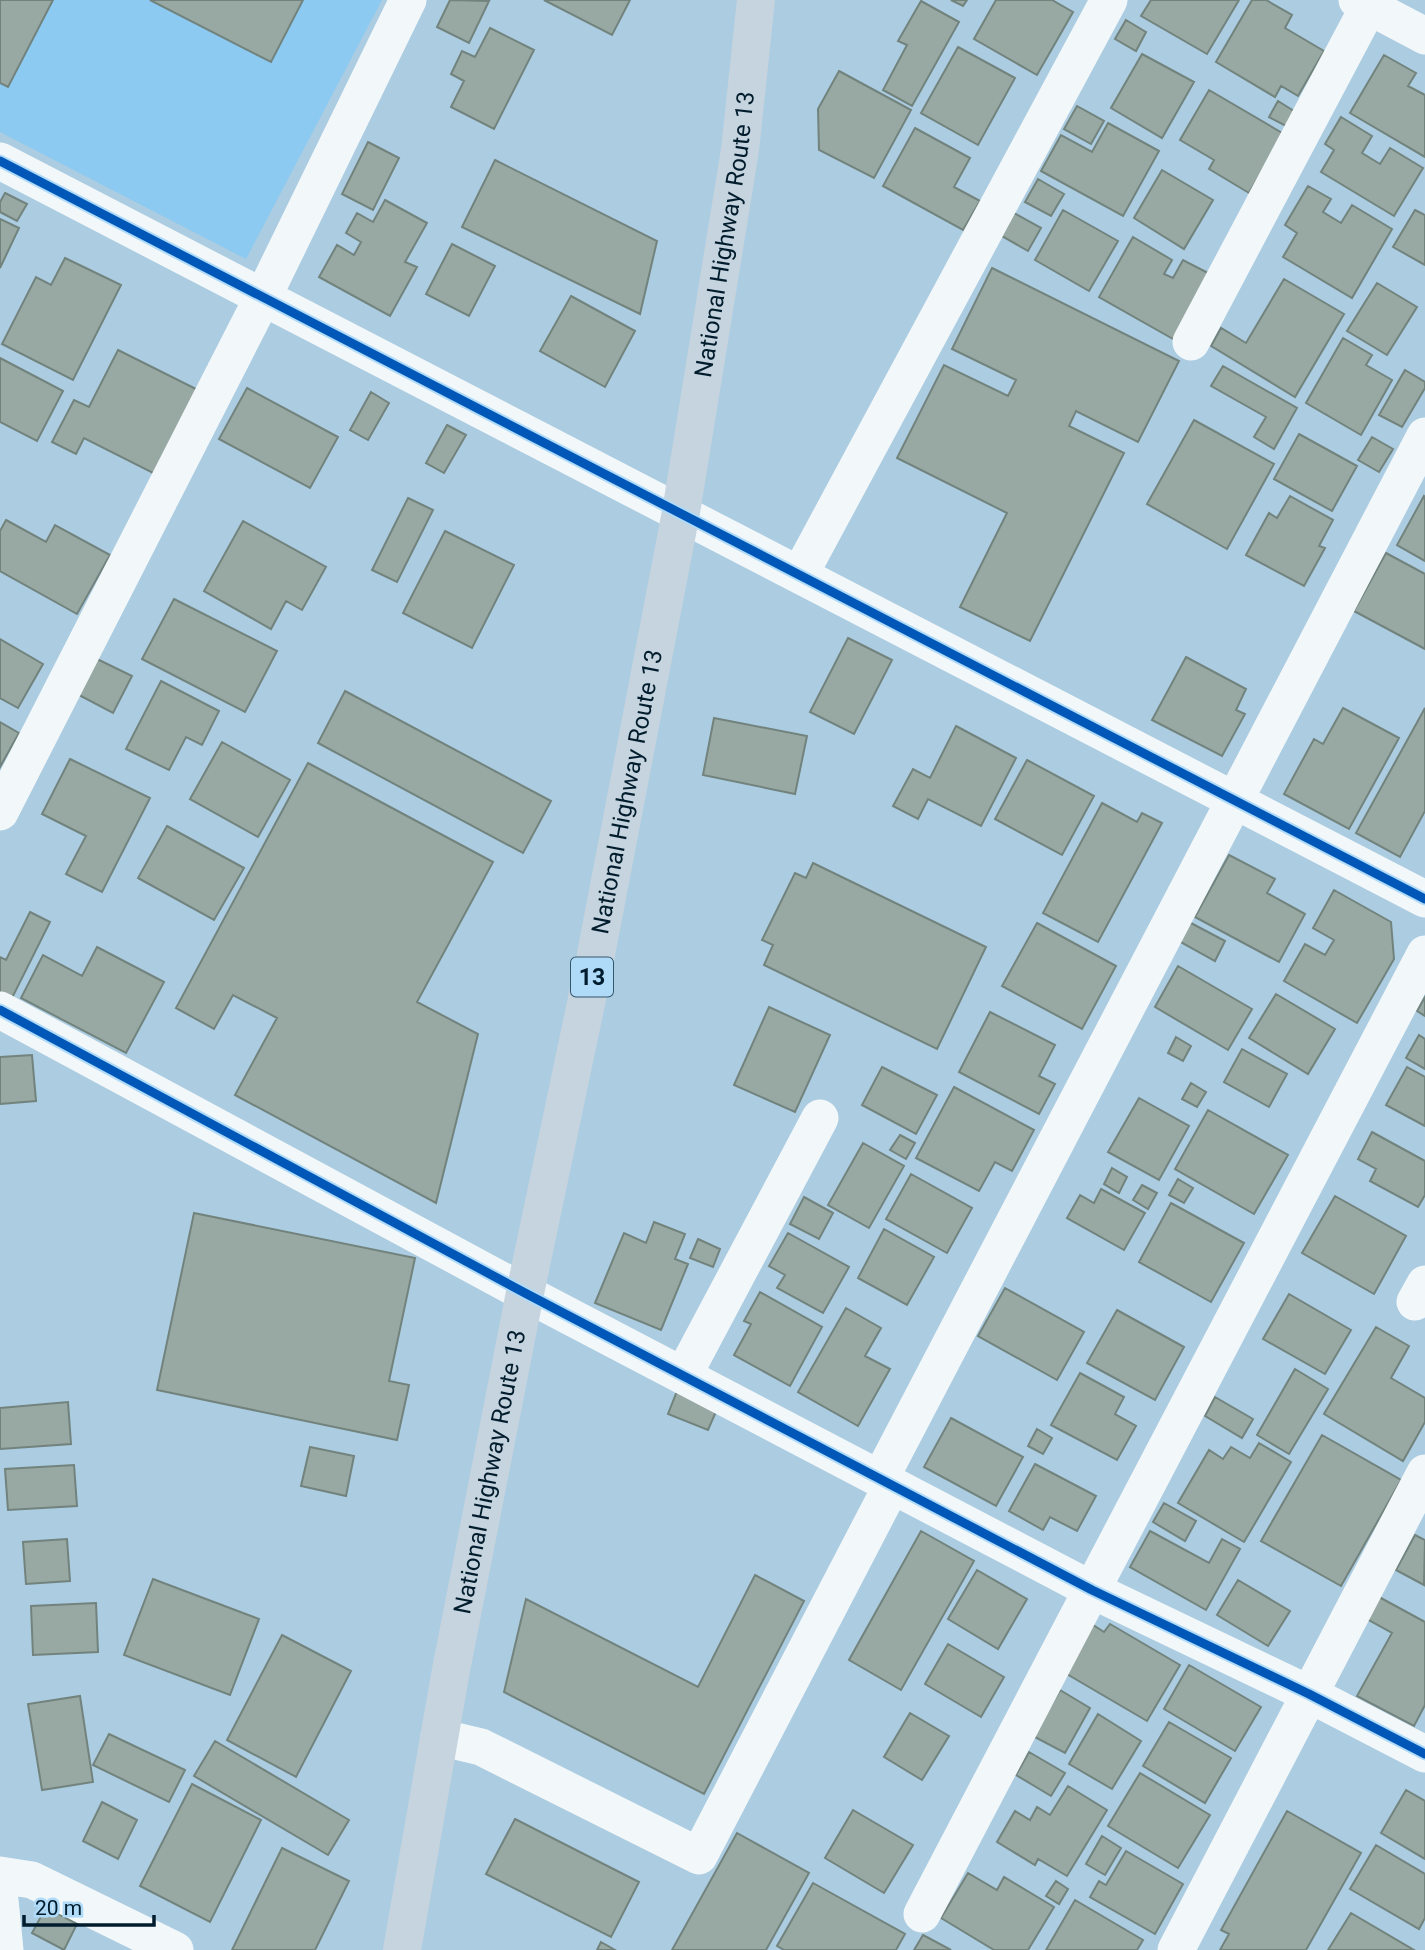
<svg xmlns="http://www.w3.org/2000/svg" width="1425" height="1950" font-family="Roboto,sans-serif">
  <style>
    .built { fill: #8ccaf1 }
    .building { fill: #98a9a4; stroke: #72837d; stroke-width: 2 }
    .lines { fill: none; stroke-linecap: round; stroke-linejoin: round }
    .street { stroke: #f2f7fa; stroke-width: 37 }
    .highway { stroke: #c5d4de; stroke-width: 38 }
    .cycleway-casing { stroke: #afdbf9; stroke-width: 13 }
    .cycleway { stroke: #0057b8; stroke-width: 9 }
    .labels { text-anchor: middle; dominant-baseline: central; stroke-width: 6; stroke-linejoin: round; paint-order: stroke }
    .shield { fill: #afdbf9; stroke: #34556a; stroke-width: 2 }
    .shield-label { font-size: 23px; font-weight: bold; fill: #001c2d }
    .street-label { font-size: 24px; fill: #001c2d; stroke: #afdbf9 }
  </style>
  <rect width="100%" height="100%" fill="#abcce1"/>
  <path class="built" d="M0,0H382L246,259L0,132Z"/>
  <path class="building" d="M0,0H53L8,87L0,83Z
    M150,0H303L271,62Z
    M450,0L489,1L469,43L437,27Z
    M544,0H630L612,35Z
    M951,0H967L963,6Z
    M996,0H1052L1073,12L1037,75L974,39Z
    M1151,0H1239L1207,54L1141,16Z
    M1252,0H1266L1292,15L1285,28L1324,51L1298,96L1281,86L1275,97L1216,62Z
    M921,1L959,22L912,106L883,90L907,45L898,41Z
    M1126,20L1146,32L1136,51L1115,39Z
    M490,28L534,50L494,129L451,107L464,81L451,74L462,51L475,57Z
    M958,47L1015,78L978,145L921,113Z
    M1142,54L1194,82L1162,138L1111,108Z
    M1384,55L1416,73L1408,86L1425,95V157L1350,113Z
    M839,71L911,110L874,178L819,150L818,109Z
    M1209,90L1284,134L1249,193L1209,169L1214,160L1180,140Z
    M1278,101L1294,111L1286,126L1269,117Z
    M1077,106L1104,121L1091,144L1064,129Z
    M1341,117L1372,136L1362,153L1380,164L1390,148L1423,168L1394,216L1321,172L1334,150L1325,144Z
    M1108,123L1159,151L1123,216L1041,171L1061,135L1092,152Z
    M915,128L970,158L954,187L980,201L963,230L883,186Z
    M368,142L399,158L373,210L342,194Z
    M495,160L657,241L640,314L462,227Z
    M1162,170L1213,200L1184,249L1134,218Z
    M1038,179L1064,194L1051,216L1025,202Z
    M1308,186L1331,199L1323,212L1341,223L1352,205L1392,229L1352,298L1283,257L1297,233L1285,225Z
    M5,193L27,204L17,221L0,212V202Z
    M385,200L427,223L405,262L417,267L390,316L319,277L337,245L354,255L361,242L346,233L357,213L373,222Z
    M1063,210L1118,241L1089,291L1035,260Z
    M1415,210L1425,215V265L1393,247Z
    M1014,213L1041,228L1028,251L1002,236Z
    M0,219L19,228L0,268Z
    M1133,237L1172,260L1164,274L1173,278L1183,260L1210,274L1173,339L1099,297Z
    M452,244L495,266L469,316L426,294Z
    M65,258L121,285L73,380L2,344L36,277L51,285Z
    M992,268L1179,361L1138,442L1076,411L1069,426L1124,453L1030,641L960,607L1007,513L897,458L944,365L1008,396L1016,380L952,349Z
    M1284,279L1344,314L1295,397L1211,346L1221,328L1246,343Z
    M1377,283L1417,307L1387,355L1347,331Z
    M571,296L635,331L605,387L540,351Z
    M1343,338L1372,355L1366,365L1392,380L1361,435L1306,403Z
    M118,350L198,390L155,474L84,438L76,454L52,442L74,400L89,407Z
    M0,358L63,391L37,441L0,422Z
    M1223,366L1297,408L1274,449L1254,437L1266,417L1211,386Z
    M1405,370L1425,382V388L1402,427L1379,415Z
    M247,388L338,437L310,488L219,439Z
    M371,392L389,403L368,440L350,430Z
    M1194,420L1274,464L1227,549L1147,504Z
    M447,425L466,435L444,473L426,463Z
    M1299,434L1357,466L1332,511L1274,479Z
    M1372,437L1393,449L1379,472L1358,460Z
    M1290,496L1333,520L1319,546L1325,548L1304,586L1246,555L1269,513L1277,518Z
    M1424,496L1425,497V561L1397,545Z
    M408,498L433,510L397,582L372,570Z
    M6,520L46,542L55,525L110,555L77,614L0,571V531Z
    M243,521L326,567L302,610L286,601L271,629L204,591Z
    M445,531L514,565L472,648L403,613Z
    M1386,553L1425,574V649L1354,611Z
    M174,599L277,651L245,712L142,659Z
    M848,638L892,660L854,734L810,712Z
    M0,639L43,664L18,708L0,698Z
    M1186,657L1246,689L1236,710L1245,714L1222,756L1152,720Z
    M97,659L132,676L113,713L79,695Z
    M161,681L219,711L202,745L186,737L169,770L126,749Z
    M345,691L551,801L523,853L318,743Z
    M1343,708L1399,738L1349,829L1284,794L1314,739L1323,744Z
    M1425,708V811L1400,857L1356,833Z
    M714,718L807,736L795,794L703,775Z
    M0,722L19,733L0,767Z
    M956,726L1016,758L981,826L928,799L918,819L893,806L913,769L930,778Z
    M222,742L290,780L258,837L190,799Z
    M70,759L150,798L102,892L66,874L86,836L42,814Z
    M1027,760L1094,796L1062,855L995,819Z
    M308,763L493,862L417,1002L478,1034L436,1203L235,1095L277,1018L233,995L214,1029L176,1008Z
    M1102,803L1137,822L1142,813L1162,823L1098,942L1043,913Z
    M167,826L244,868L214,920L138,878Z
    M1229,855L1275,879L1267,893L1305,914L1279,962L1195,917Z
    M813,863L986,947L937,1049L764,965L773,945L762,940L795,873L806,878Z
    M1334,890L1391,922L1394,959L1357,1023L1284,981L1305,944L1325,955L1334,940L1313,928Z
    M30,912L50,922L8,1006L0,1002V957L6,960Z
    M1189,922L1225,941L1215,961L1179,941Z
    M1037,923L1116,966L1082,1029L1002,986Z
    M97,947L164,982L126,1053L21,998L43,955L82,976Z
    M1178,966L1252,1009L1228,1050L1155,1007Z
    M1276,994L1335,1029L1308,1074L1249,1038Z
    M1425,997V1016L1417,1011Z
    M769,1007L830,1035L795,1112L734,1085Z
    M990,1012L1055,1045L1039,1076L1055,1084L1039,1114L959,1072Z
    M1419,1035L1425,1039V1069L1406,1058Z
    M1176,1037L1191,1046L1183,1061L1168,1053Z
    M1242,1049L1287,1074L1269,1107L1224,1082Z
    M32,1055L36,1101L0,1104V1057Z
    M882,1067L937,1095L916,1134L862,1105Z
    M1407,1067L1425,1077V1126L1386,1105Z
    M1191,1083L1206,1092L1197,1107L1182,1099Z
    M954,1087L1034,1130L1012,1171L995,1162L979,1191L916,1158Z
    M1139,1098L1189,1126L1159,1180L1108,1152Z
    M1208,1110L1288,1155L1254,1214L1175,1169Z
    M1372,1132L1425,1161V1195L1418,1207L1370,1181L1376,1169L1358,1159Z
    M900,1135L915,1143L906,1159L890,1150Z
    M863,1143L904,1166L869,1228L828,1205Z
    M1112,1168L1127,1177L1119,1193L1104,1184Z
    M911,1174L972,1208L947,1253L886,1219Z
    M1178,1179L1193,1188L1184,1203L1169,1195Z
    M1142,1185L1157,1193L1148,1209L1133,1200Z
    M1101,1189L1145,1213L1124,1250L1067,1218L1080,1195L1094,1203Z
    M1335,1196L1406,1236L1374,1294L1302,1253Z
    M804,1197L833,1213L819,1239L790,1224Z
    M1171,1203L1244,1243L1211,1302L1139,1262Z
    M194,1213L415,1258L389,1381L409,1385L397,1440L157,1390Z
    M654,1222L685,1234L675,1259L688,1264L661,1330L595,1303L624,1233L646,1243Z
    M884,1229L934,1257L907,1305L858,1278Z
    M788,1233L849,1267L823,1313L777,1288L785,1275L769,1266Z
    M698,1239L720,1249L713,1267L690,1258Z
    M1005,1288L1084,1332L1057,1380L978,1336Z
    M760,1292L822,1327L790,1386L734,1355L751,1324L744,1321Z
    M1289,1294L1351,1330L1325,1374L1263,1339Z
    M846,1308L881,1328L865,1356L890,1369L858,1426L798,1392Z
    M1117,1310L1184,1347L1155,1400L1087,1363Z
    M1376,1327L1409,1346L1391,1378L1425,1398V1422L1403,1461L1324,1414Z
    M1295,1369L1328,1389L1289,1454L1257,1435Z
    M1080,1373L1124,1397L1115,1414L1136,1426L1117,1460L1051,1425Z
    M677,1391L718,1407L708,1430L668,1414Z
    M1215,1397L1253,1419L1242,1438L1205,1416Z
    M68,1402L71,1444L0,1449V1408Z
    M951,1418L1023,1457L996,1506L924,1467Z
    M1037,1429L1052,1438L1043,1454L1028,1446Z
    M1322,1435L1401,1480L1341,1586L1261,1541Z
    M1259,1443L1291,1462L1244,1542L1178,1503L1209,1450L1223,1459L1231,1447L1250,1458Z
    M310,1447L354,1456L346,1496L301,1486Z
    M1035,1464L1096,1496L1077,1531L1050,1517L1043,1530L1009,1511Z
    M74,1465L77,1506L8,1510L5,1469Z
    M1164,1503L1196,1521L1185,1541L1153,1522Z
    M921,1531L974,1561L901,1690L849,1660Z
    M1150,1531L1209,1563L1222,1539L1240,1549L1206,1610L1130,1567Z
    M1415,1535L1425,1540L1424,1585L1396,1570Z
    M67,1539L70,1581L26,1584L23,1542Z
    M977,1570L1027,1599L998,1649L948,1619Z
    M755,1575L804,1601L704,1794L504,1692L526,1599L698,1687Z
    M153,1579L259,1619L230,1695L124,1655Z
    M1238,1580L1290,1611L1268,1646L1217,1615Z
    M1379,1597L1425,1622V1705L1414,1726L1357,1696L1392,1633L1367,1619Z
    M96,1603L98,1652L33,1655L31,1606Z
    M1110,1624L1180,1665L1147,1721L1065,1673L1093,1625L1104,1632Z
    M282,1635L351,1671L296,1777L227,1740Z
    M948,1644L1004,1677L981,1717L925,1684Z
    M1189,1665L1261,1707L1235,1751L1164,1709Z
    M1060,1690L1090,1708L1065,1753L1033,1736Z
    M80,1696L93,1782L42,1790L28,1704Z
    M910,1713L949,1736L922,1780L884,1757Z
    M1098,1714L1141,1741L1112,1789L1069,1764Z
    M1169,1722L1231,1758L1205,1803L1143,1766Z
    M109,1734L185,1770L169,1802L93,1765Z
    M215,1741L349,1820L328,1855L194,1776Z
    M1029,1752L1065,1773L1051,1796L1016,1775Z
    M1140,1773L1210,1815L1178,1868L1108,1826Z
    M192,1784L261,1820L210,1922L140,1886Z
    M1068,1786L1107,1810L1067,1876L1038,1859L1035,1865L997,1842L1015,1811L1030,1820L1037,1807L1050,1815Z
    M1406,1790L1425,1801V1859L1381,1833Z
    M102,1802L137,1820L118,1859L83,1841Z
    M853,1810L913,1845L884,1893L825,1858Z
    M1287,1811L1361,1853L1306,1950H1220L1229,1934L1221,1930Z
    M515,1819L639,1882L611,1937L486,1874Z
    M737,1833L809,1873L766,1950H672Z
    M1102,1836L1121,1848L1105,1875L1086,1864Z
    M1376,1845L1425,1874V1918L1419,1929L1350,1889Z
    M282,1848L349,1881L315,1950H232Z
    M1126,1851L1183,1884L1155,1934L1090,1897L1099,1881L1106,1885Z
    M968,1873L997,1890L1004,1877L1054,1907L1028,1950H994L941,1918Z
    M1056,1881L1068,1889L1059,1904L1046,1896Z
    M813,1883L905,1934L896,1950H784L777,1946Z
    M1075,1900L1143,1940L1137,1950H1046Z
    M46,1907L77,1924L64,1950L32,1933Z
    M1351,1913L1414,1950H1328Z
    M923,1935L951,1950H914Z
    M601,1942L615,1950H597Z"/>
  <g class="lines">
    <path class="street" d="M1357,0L1425,36
      M0,161L1425,899
      M1191,342L1372,0
      M800,574L1109,0
      M0,812L263,297L408,0
      M0,1010L525,1293L1092,1590L1309,1694L1425,1754
      M1415,1302L1425,1284
      M683,1376L820,1118
      M880,1479L1425,436
      M439,1737L481,1747L699,1856L892,1485
      M0,1875L32,1880L175,1950
      M0,1900L5,1950
      M922,1914L1425,954
      M1176,1950L1425,1473"/>
    <path class="highway" id="s1" d="M402,1950L451,1670L525,1293L592,975L681,512L740,150L756,0"/>
    <g class="cycleway-casing">
      <path id="cycleway" d="M0,161L1425,899
        M0,1010L525,1293L1092,1590L1309,1694L1425,1754"/>
    </g>
    <use href="#cycleway" class="cycleway"/>
  </g>
  <g class="labels">
    <rect class="shield" x="571" y="957.5" width="42" height="39" rx="5"/>
    <g class="shield-label">
      <text x="592" y="977">13</text>
    </g>
    <g class="street-label">
      <text stroke="none"><textPath href="#s1" startOffset="1746">National Highway Route 13</textPath></text>
      <text stroke="none"><textPath href="#s1" startOffset="1180">National Highway Route 13</textPath></text>
      <text stroke="none"><textPath href="#s1" startOffset="486">National Highway Route 13</textPath></text>
    </g>
  </g>
  <path d="M24 1915v10h130v-10" fill="none" stroke="#001c2d" stroke-width="3.5"/>
  <text x="35" y="1915" font-size="21" fill="#001c2d" stroke="#afdbf9" stroke-width="5" paint-order="stroke">20 m</text>
</svg>
